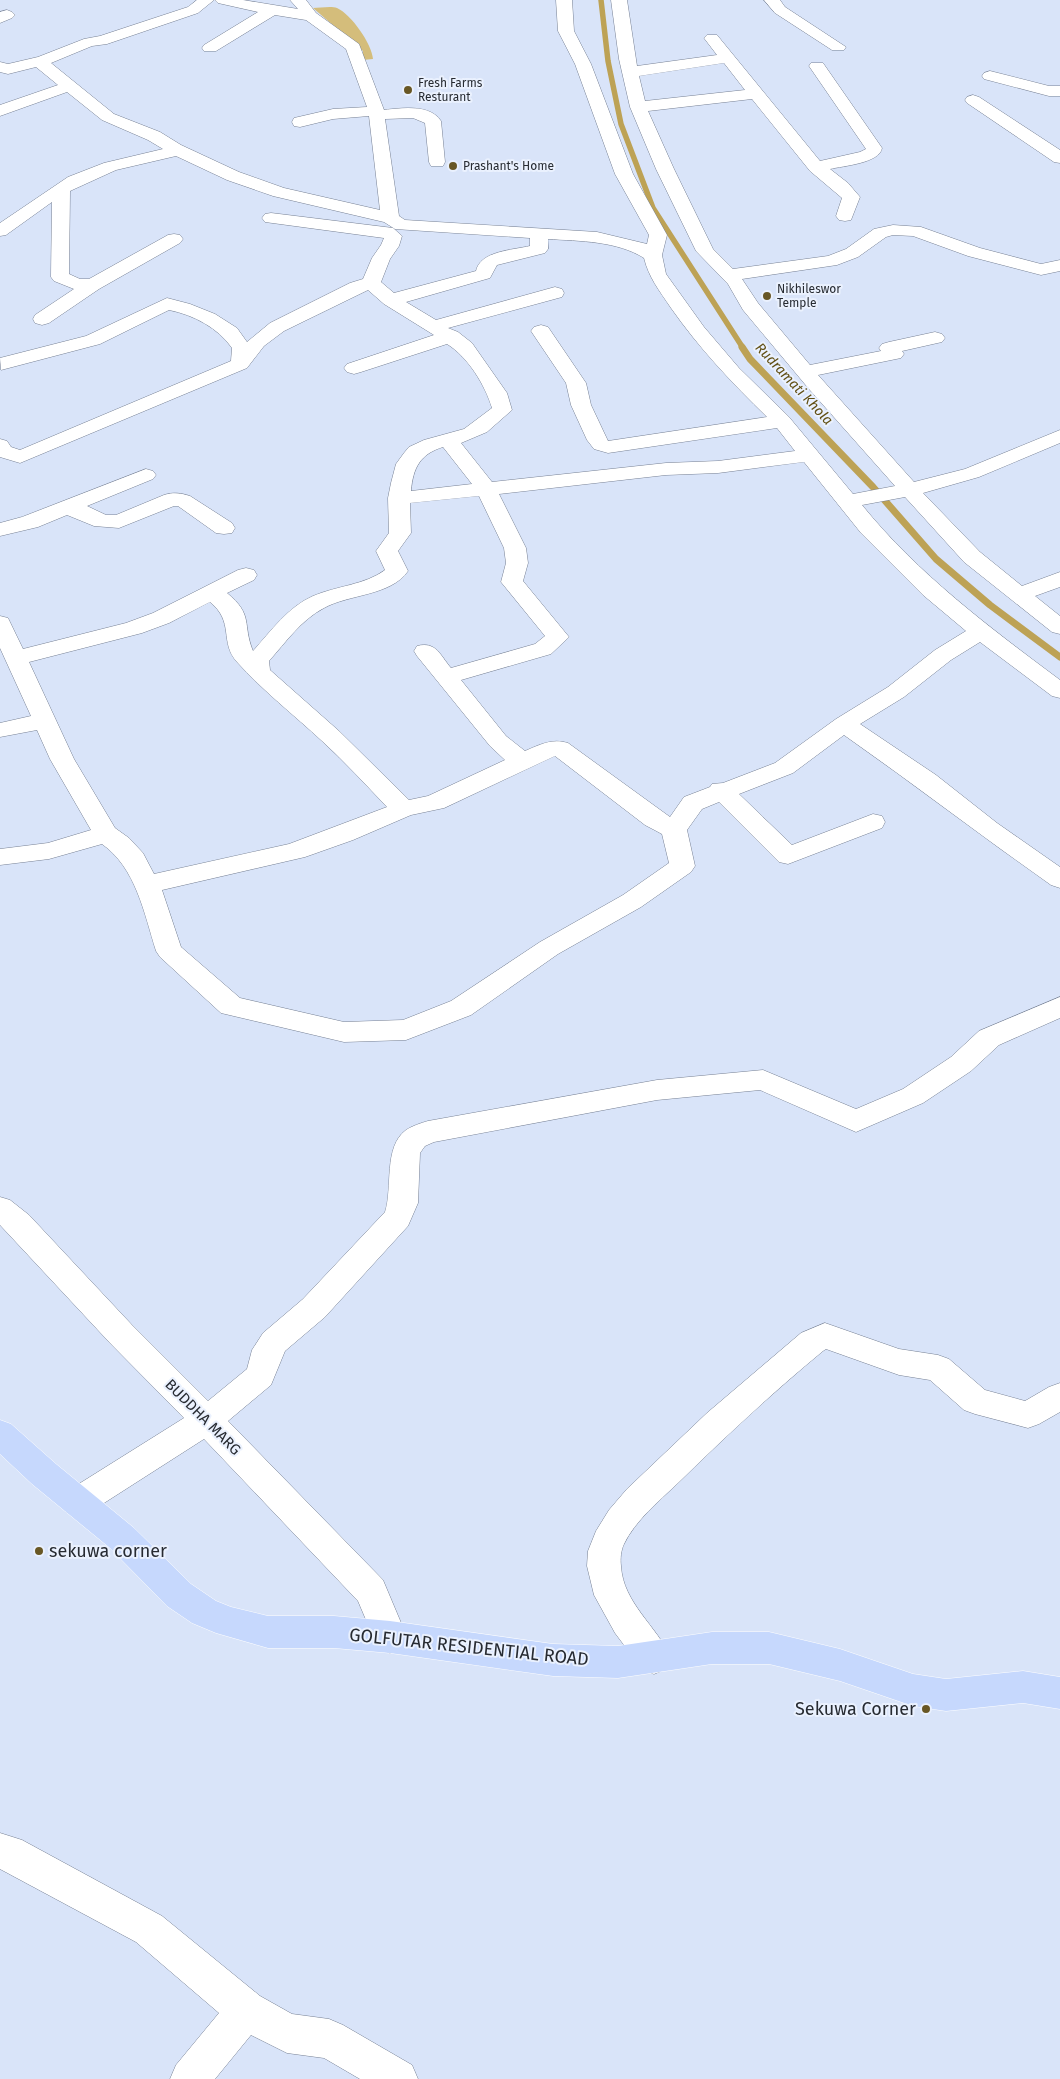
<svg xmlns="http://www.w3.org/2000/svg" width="1060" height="2079" font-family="'Fira Sans',sans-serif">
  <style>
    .green { fill: #d4bd7b }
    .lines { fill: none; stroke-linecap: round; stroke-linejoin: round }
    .stream-far1 { stroke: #bda255; stroke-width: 5.5 }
    .stream { stroke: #bda255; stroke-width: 7 }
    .minor-casing { stroke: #778194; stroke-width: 1 }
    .major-casing { stroke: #fff; stroke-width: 1 }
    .minor { fill: #fff; fill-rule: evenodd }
    .major { fill: #c6d8fd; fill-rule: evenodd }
    .poi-dot { fill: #685725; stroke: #eaf1fe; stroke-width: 2 }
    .labels { text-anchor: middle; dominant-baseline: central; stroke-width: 4; stroke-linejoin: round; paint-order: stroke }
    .far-poi-label { font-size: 12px; fill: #272b32; stroke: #eaf1fe; text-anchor: start }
    .far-water-label { font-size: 14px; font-style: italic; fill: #614f13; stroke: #eaf1fe }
    .street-label { font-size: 15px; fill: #272b32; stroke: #eaf1fe }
    .near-poi-label { font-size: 18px; fill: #272b32; stroke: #eaf1fe; text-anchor: start }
    .near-street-label { font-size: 18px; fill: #272b32; stroke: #eaf1fe }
  </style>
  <rect width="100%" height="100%" fill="#d9e4f9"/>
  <path class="green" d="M313,8C320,8 331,6 337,8C351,14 372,44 373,59L362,60L363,51Z"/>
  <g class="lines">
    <path class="stream-far1" d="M601,0L608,61L621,124L653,208L743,348"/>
    <path class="stream" d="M742,347L750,359L873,487L936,559L990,605L1060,657"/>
    <g class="minor-casing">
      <path id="minor" d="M197,0H214L198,13L107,44L92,46L51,63L114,114L160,132L181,145L239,172L284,188L380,210L369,116L333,119L300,127L294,126L292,122L294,118L333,109L367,107L346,49L306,20L275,15L216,51H204L202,48L204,45L258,12L218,3L215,0H243L298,9L290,0H306L316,13L359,44L384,110C402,108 430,104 441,121L445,162L443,166H431L429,162L425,123L413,118L385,119L399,216L405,220L597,232L647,244L649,235L615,174L575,64L558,31L556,0H572L574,31L591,64L633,174L667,235L662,255L666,274L704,327L739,368L789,417L853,494L895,486L809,389L743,310L728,284L696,251L656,169L630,107L619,59L611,0H627L637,66L717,55L704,38L707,35H717L820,161L860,152L866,149L809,66L811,63H823L882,148C880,163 843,166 830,169L848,183L860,197L851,220L845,221L839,220L836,216L842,198L810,171L752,99L648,111L674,169L713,249L733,269L828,256L846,249L874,229L893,225L921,227L980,248L1041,264L1060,260V271L1041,275L968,256L913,236L893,235L886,237L858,257L837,265L742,279L758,303L810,365L881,351L879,348L882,344L889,342L935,332L942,334L945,338L942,342L902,351L904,354L901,358L818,375L914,482L965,469L1060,430V443L979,477L923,493L980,552L1022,586L1060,572V587L1035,596L1060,616V634L1052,632L964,562L905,497L862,505C918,574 989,627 1060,680V698L1052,696L980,642L951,660L904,697L860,724L936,775L997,823L1060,867V888L1051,885C981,836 914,784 844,735L793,773L739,794L792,845L873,814L882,816L885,822L882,828L788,864L779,862L719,802L702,809L687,830L695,866L691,872L641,907L558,954L471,1015L406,1040L344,1042L221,1013L160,957L156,951C144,913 136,868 102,844L49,859L0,865V849L48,843L91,830L50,759L37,730L0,737V723L31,716L0,648V616L8,618L23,649L126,623L153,613L238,570L246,568L254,570L257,575L254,580L227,593C254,615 242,624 253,651C271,631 288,607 313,596C336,586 365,585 385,570L376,551L389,533L388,498L391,483L396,464L404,453L409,447L424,440L464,429L492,408C485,385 468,357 447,344L361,372L354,374L347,372L344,368L347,364L434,335L384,304L368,290L284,331L264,346L247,368L20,463L0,457V439L7,441L11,447L20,450L231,361L232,348C218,328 194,315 169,310L100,344L1,370L0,358L86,336L167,298L190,304L215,314L237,328L247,342L270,323L350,283L363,279L372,258L381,245L384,238L265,222L262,218L265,214L271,213L393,228L402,236L399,246L390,259L381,282L394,293L476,271C480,251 513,250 530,246V238L395,229L384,222L273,196L227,180L176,156L116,170L70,191L69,274L80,279H89L168,235L174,234L180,235L183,239L180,243L99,289L49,323L42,325L35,323L33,319L35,315L74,289L54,281L51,277L52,202L6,235L0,236V223L68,177L104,163L163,149L148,140L102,120L67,92L0,116V105L58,85L36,67L8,74L0,72V62L8,64L38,57L84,39L100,36L188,7ZM724,63L745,90L645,101L639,76ZM548,239C580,241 617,241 644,258C649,278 659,290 671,308C699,348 732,383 767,417L608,441L591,405L586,383L548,327L541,325L534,327L531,331L566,383L571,405L587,440L594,449L608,453L777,428L795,451L718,461L666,463L492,482L461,443L487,432L512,410L507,393L472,343L458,332L448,328L562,297L564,293L562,289L555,287L436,320L406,302L490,278L497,265L545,253L548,249ZM443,447L472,484L411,491C413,468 420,454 443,447ZM804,462L861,533L923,595L966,631L935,650L888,687L836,719L775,763L723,783L712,784L710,787L684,797L670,817L568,743C552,738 539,745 525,751L506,736L461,680L551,654L569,637L523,581L528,563L526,548L499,494L666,475L718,473ZM479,496L504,548L506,563L501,582L545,636L535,644L451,668C440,655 436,641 417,646L414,651L417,656L490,746L505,760L428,796L409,800L339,731L270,670L269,661C286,642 301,620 324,608C349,594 391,596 408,571L398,551L411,533L410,503ZM210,602C235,622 219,642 237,662C263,691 294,715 322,741C345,762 366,785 387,807L289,844L154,874L143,853L129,838L115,828L74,759L29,662L142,633L169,623ZM555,756L645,825L662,834L669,863L623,895L540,942L451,1001L403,1020L344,1022L240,998L181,947L162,890L305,857L353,840L411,815L444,808Z
        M764,0H780L785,7L846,47L844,50H832L775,13Z
        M7,10L12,12L15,15L12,18L0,23V12Z
        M990,71L1049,86H1060V96H1049L984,79L982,76L984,73Z
        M973,95L979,97L1060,150V163L1054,162L967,103L965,100L967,97Z
        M146,469L153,471L156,475L153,479L87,506L106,515H116L164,495C173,492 181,493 190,496L232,523L235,528L232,533L224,534L216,533L178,506H174L119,528L94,526L67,515L38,527L0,536V523L22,517Z
        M1060,997V1018L999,1045L971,1071L923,1103L856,1132L760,1090L657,1100L434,1142L425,1146L420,1153L418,1203L408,1226L325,1317L285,1351L271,1385L228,1421L383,1580L407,1637L402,1648L390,1653L378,1648L358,1601L204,1439L90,1512L78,1516L66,1512L61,1502L66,1492L184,1418L110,1343L0,1225V1197L10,1200L29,1215L132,1325L208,1401L247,1369L252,1350L263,1333L303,1299L385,1212C393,1188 383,1147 406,1130C412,1126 421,1123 428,1121L657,1080L763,1070L856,1109L903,1089L951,1057L979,1031Z
        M825,1323L899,1349L938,1355L949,1359L985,1390L1025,1401L1049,1387L1060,1383V1412L1039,1424L1028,1428L975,1414L964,1410L930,1380L899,1375L826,1349L823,1351C772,1393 724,1438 677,1484C659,1501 635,1521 624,1544C621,1550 620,1559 621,1566C623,1603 657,1626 671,1658L666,1669L654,1674L642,1669L615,1633L594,1595L587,1566L588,1551L596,1531L609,1510L627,1489L707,1413L801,1333Z
        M0,1833L22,1840L162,1916L260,1996L292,2014L329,2019L343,2025L412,2065L418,2079H360L324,2058L287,2053L251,2035L215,2079H170L176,2065L219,2013L136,1942L0,1869Z"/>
    </g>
    <g class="major-casing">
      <path id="major" d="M0,1420L11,1424L56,1464L134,1528L191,1584L216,1601L231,1607L268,1616H334L390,1621L553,1644L618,1646L712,1632H769L840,1649L913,1674L946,1679L1023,1671L1060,1677V1709L1023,1703L946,1711L913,1706L840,1681L769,1664H712L618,1678L553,1676L390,1653L334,1648H268L216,1633L192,1623L167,1606L110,1548L32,1484L0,1454Z"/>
    </g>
    <use href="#minor" class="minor"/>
    <use href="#major" class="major"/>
  </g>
  <g class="poi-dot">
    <circle cx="408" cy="90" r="5"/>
    <circle cx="453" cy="166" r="5"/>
    <circle cx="767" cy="296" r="5"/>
    <circle cx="39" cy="1551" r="5"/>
    <circle cx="926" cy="1709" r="5"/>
  </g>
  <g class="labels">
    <g class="far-poi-label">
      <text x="418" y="83">Fresh Farms<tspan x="418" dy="14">Resturant</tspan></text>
      <text x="463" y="166">Prashant's Home</text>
      <text x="777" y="289">Nikhileswor<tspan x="777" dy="14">Temple</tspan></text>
    </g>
    <g class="far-water-label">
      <text transform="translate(794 384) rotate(47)">Rudramati Khola</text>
    </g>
    <g class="street-label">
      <text transform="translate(203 1417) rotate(45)">BUDDHA MARG</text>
    </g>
    <g class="near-poi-label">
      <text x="49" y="1551">sekuwa corner</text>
      <text x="916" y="1709" text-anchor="end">Sekuwa Corner</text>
    </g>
    <g class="near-street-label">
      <text transform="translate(469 1647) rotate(6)">GOLFUTAR RESIDENTIAL ROAD</text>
    </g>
  </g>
</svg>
